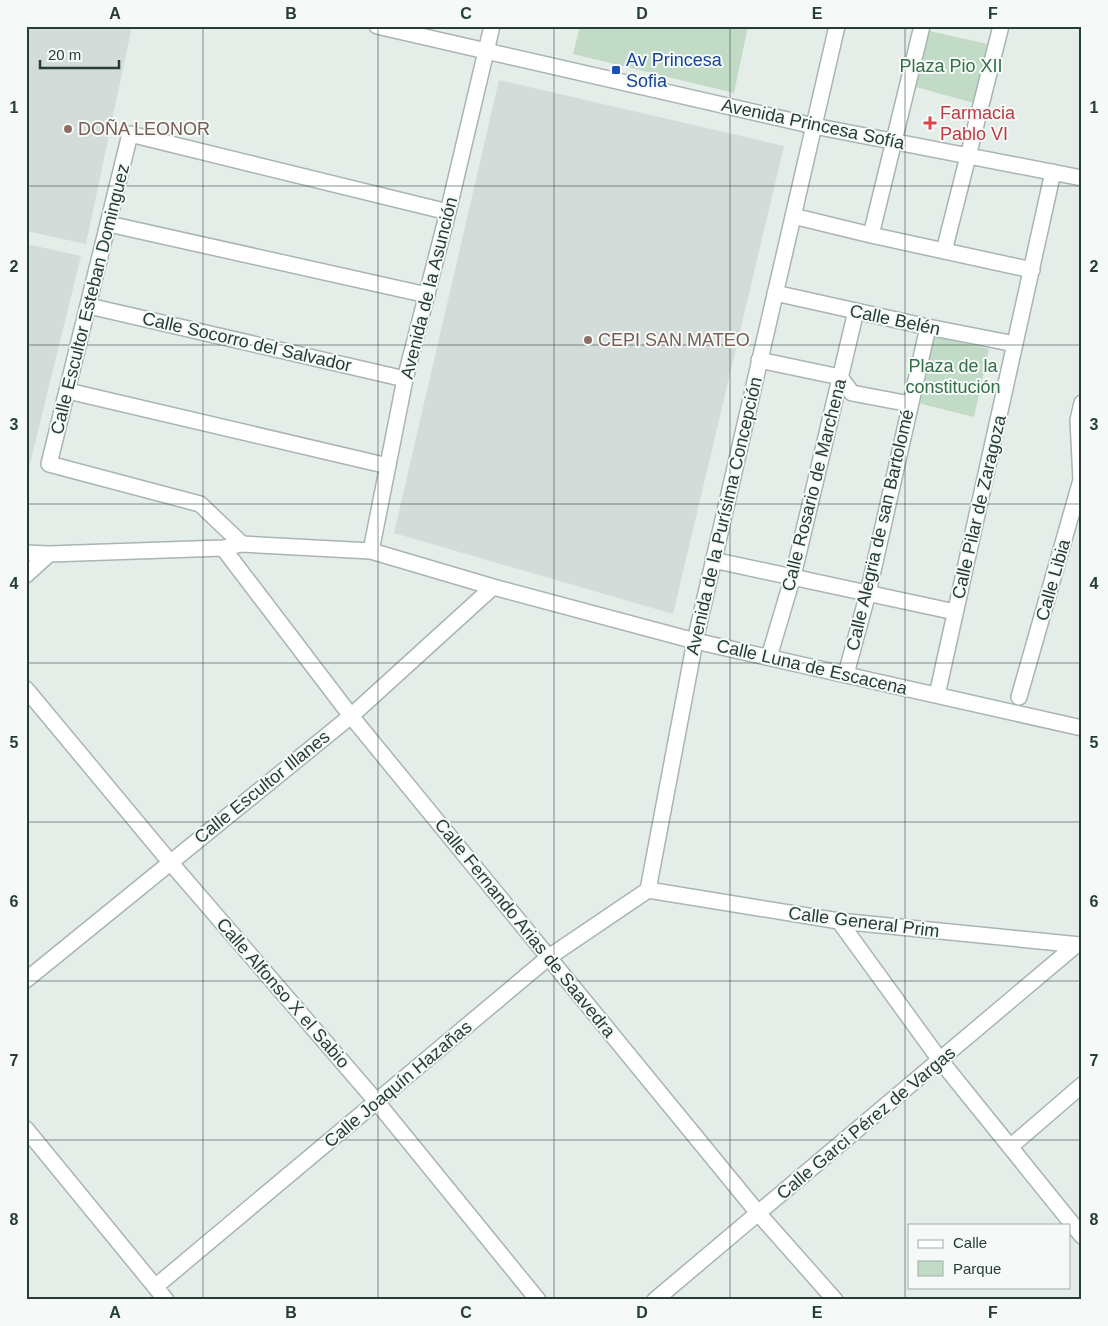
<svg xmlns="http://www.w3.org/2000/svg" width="1108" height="1326" font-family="Arial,sans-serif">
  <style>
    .built { fill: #d3dcd8 }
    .green { fill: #c1dbc7 }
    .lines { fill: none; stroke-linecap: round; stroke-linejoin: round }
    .street-casing { stroke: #a8b5b0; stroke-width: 18 }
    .street { stroke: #fff; stroke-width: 15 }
    .grid { fill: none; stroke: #263d36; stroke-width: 1; stroke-opacity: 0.55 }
    .transit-dot { fill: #1a4fb4; stroke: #f5f9f7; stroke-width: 2 }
    .health-dot { fill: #e0444e; stroke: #f5f9f7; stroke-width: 2 }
    .education-dot { fill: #8d6e63; stroke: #f5f9f7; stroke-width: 2 }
    .labels { text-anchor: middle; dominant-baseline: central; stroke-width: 4; stroke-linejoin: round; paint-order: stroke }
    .transit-label { font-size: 18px; fill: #164399; stroke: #f5f9f7; text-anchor: start }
    .park-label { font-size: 18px; fill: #356f49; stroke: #f5f9f7 }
    .health-label { font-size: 18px; fill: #be3a42; stroke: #f5f9f7; text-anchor: start }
    .street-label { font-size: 18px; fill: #263d36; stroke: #f5f9f7 }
    .education-label { font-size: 18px; fill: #785e54; stroke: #f5f9f7; text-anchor: start }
    .neatline { fill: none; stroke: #263d36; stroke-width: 2 }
    .grid-label { font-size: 16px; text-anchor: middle; font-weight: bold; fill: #263d36 }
  </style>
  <rect width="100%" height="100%" fill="#e5ede9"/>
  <path class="built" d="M26,26H132L86,244L26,231Z
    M499,80L784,146L673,614L394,533Z
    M26,244L81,256L26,480Z"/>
  <path class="green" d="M580,26H748L734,93L573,54Z
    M925,30L987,44L974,103L916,87Z
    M931,336L989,349L974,417L918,403Z"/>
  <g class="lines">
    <g class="street-casing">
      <path id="street" d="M377,26L814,126L1082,178
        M793,216L871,235L1032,270
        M109,224L427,295
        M871,235L922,26
        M944,251L1001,26
        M775,293L928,327L1015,344
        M89,306L405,379
        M759,360L840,377L852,393L910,404
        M68,391L388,466
        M242,544L200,504L49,464L130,134L448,212
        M223,548L351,716L758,1213L835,1300
        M371,551L405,379L448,212L492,26
        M26,553L49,554L223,548L242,544L371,551L493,587L695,641L1082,728
        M713,560L955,612
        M26,575L49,554
        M769,657L793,576L856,311
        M846,674L868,593L928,327
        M26,689L170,862L376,1101L538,1300
        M937,695L1053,172
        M1019,697L1081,480L1078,420L1082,403
        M648,890L695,641L837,26
        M648,890L839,921L1080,945
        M839,921L940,1060L1082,1236
        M26,980L351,716L493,587
        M26,1129L166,1300
        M1010,1147L1082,1085
        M155,1287L549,957L648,890
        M655,1300L1076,945"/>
    </g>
    <use href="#street" class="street"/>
  </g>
  <path class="grid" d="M203,26V1300M378,26V1300M554,26V1300M730,26V1300M905,26V1300M26,186H1082M26,345H1082M26,504H1082M26,663H1082M26,822H1082M26,981H1082M26,1140H1082"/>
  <rect class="transit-dot" x="611" y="65" width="10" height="10" rx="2.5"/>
  <path class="health-dot" d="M927.5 115.5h5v5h5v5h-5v5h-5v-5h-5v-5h5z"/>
  <g class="education-dot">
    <circle cx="68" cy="129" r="5"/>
    <circle cx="588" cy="340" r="5"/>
  </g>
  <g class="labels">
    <g class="transit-label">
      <text x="626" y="60">Av Princesa<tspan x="626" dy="21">Sofia</tspan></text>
    </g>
    <g class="park-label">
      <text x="951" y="66">Plaza Pio XII</text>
      <text x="953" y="366">Plaza de la<tspan x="953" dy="21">constitución</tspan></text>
    </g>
    <g class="health-label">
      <text x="940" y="113">Farmacia<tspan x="940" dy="21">Pablo VI</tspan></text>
    </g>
    <g class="street-label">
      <text transform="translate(813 124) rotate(12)">Avenida Princesa Sofía</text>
      <text transform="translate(429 288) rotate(-76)">Avenida de la Asunción</text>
      <text transform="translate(90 299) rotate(-76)">Calle Escultor Esteban Dominguez</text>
      <text transform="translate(895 320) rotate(12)">Calle Belén</text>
      <text transform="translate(247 342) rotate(13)">Calle Socorro del Salvador</text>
      <text transform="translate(814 485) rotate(-76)">Calle Rosario de Marchena</text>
      <text transform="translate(979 507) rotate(-77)">Calle Pilar de Zaragoza</text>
      <text transform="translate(724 516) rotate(-77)">Avenida de la Purísima Concepción</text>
      <text transform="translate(880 530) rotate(-77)">Calle Alegria de san Bartolomé</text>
      <text transform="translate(1053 580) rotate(-74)">Calle Libia</text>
      <text transform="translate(812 667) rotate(13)">Calle Luna de Escacena</text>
      <text transform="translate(262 787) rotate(-39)">Calle Escultor Illanes</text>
      <text transform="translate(864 922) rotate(7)">Calle General Prim</text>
      <text transform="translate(525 928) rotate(51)">Calle Fernando Arias de Saavedra</text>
      <text transform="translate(283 993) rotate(49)">Calle Alfonso X el Sabio</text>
      <text transform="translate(398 1084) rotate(-40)">Calle Joaquín Hazañas</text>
      <text transform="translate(866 1123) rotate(-40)">Calle Garci Pérez de Vargas</text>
    </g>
    <g class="education-label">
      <text x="78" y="129">DOÑA LEONOR</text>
      <text x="598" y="340">CEPI SAN MATEO</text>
    </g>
  </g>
  <rect width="1108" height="1326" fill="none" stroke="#f5f9f7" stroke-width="55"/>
  <rect x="908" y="1224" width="162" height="65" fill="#f5f9f7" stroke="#a2aeaa"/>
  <rect x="918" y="1240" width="25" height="8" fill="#ffffff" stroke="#a2aeaa"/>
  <text x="953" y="1248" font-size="15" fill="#263d36">Calle</text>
  <rect x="918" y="1261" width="25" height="15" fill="#c1dbc7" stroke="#a2aeaa"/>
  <text x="953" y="1274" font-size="15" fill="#263d36">Parque</text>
  <path d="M40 60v8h79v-8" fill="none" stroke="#263d36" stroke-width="2.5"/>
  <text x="48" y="60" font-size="15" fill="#263d36" stroke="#f5f9f7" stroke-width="4" paint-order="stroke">20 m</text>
  <rect x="28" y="28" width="1052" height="1270" class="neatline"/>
  <g class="grid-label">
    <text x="115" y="19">A</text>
    <text x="291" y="19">B</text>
    <text x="466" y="19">C</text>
    <text x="642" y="19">D</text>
    <text x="817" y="19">E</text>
    <text x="993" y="19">F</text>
    <text x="14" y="113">1</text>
    <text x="1094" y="113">1</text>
    <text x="14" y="272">2</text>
    <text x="1094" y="272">2</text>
    <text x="14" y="430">3</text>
    <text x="1094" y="430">3</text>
    <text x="14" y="589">4</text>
    <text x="1094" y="589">4</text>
    <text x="14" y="748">5</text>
    <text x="1094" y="748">5</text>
    <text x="14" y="907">6</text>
    <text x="1094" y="907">6</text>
    <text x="14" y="1066">7</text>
    <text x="1094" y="1066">7</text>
    <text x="14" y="1225">8</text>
    <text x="1094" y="1225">8</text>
    <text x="115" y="1318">A</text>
    <text x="291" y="1318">B</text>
    <text x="466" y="1318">C</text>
    <text x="642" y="1318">D</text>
    <text x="817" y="1318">E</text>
    <text x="993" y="1318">F</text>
  </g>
</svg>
